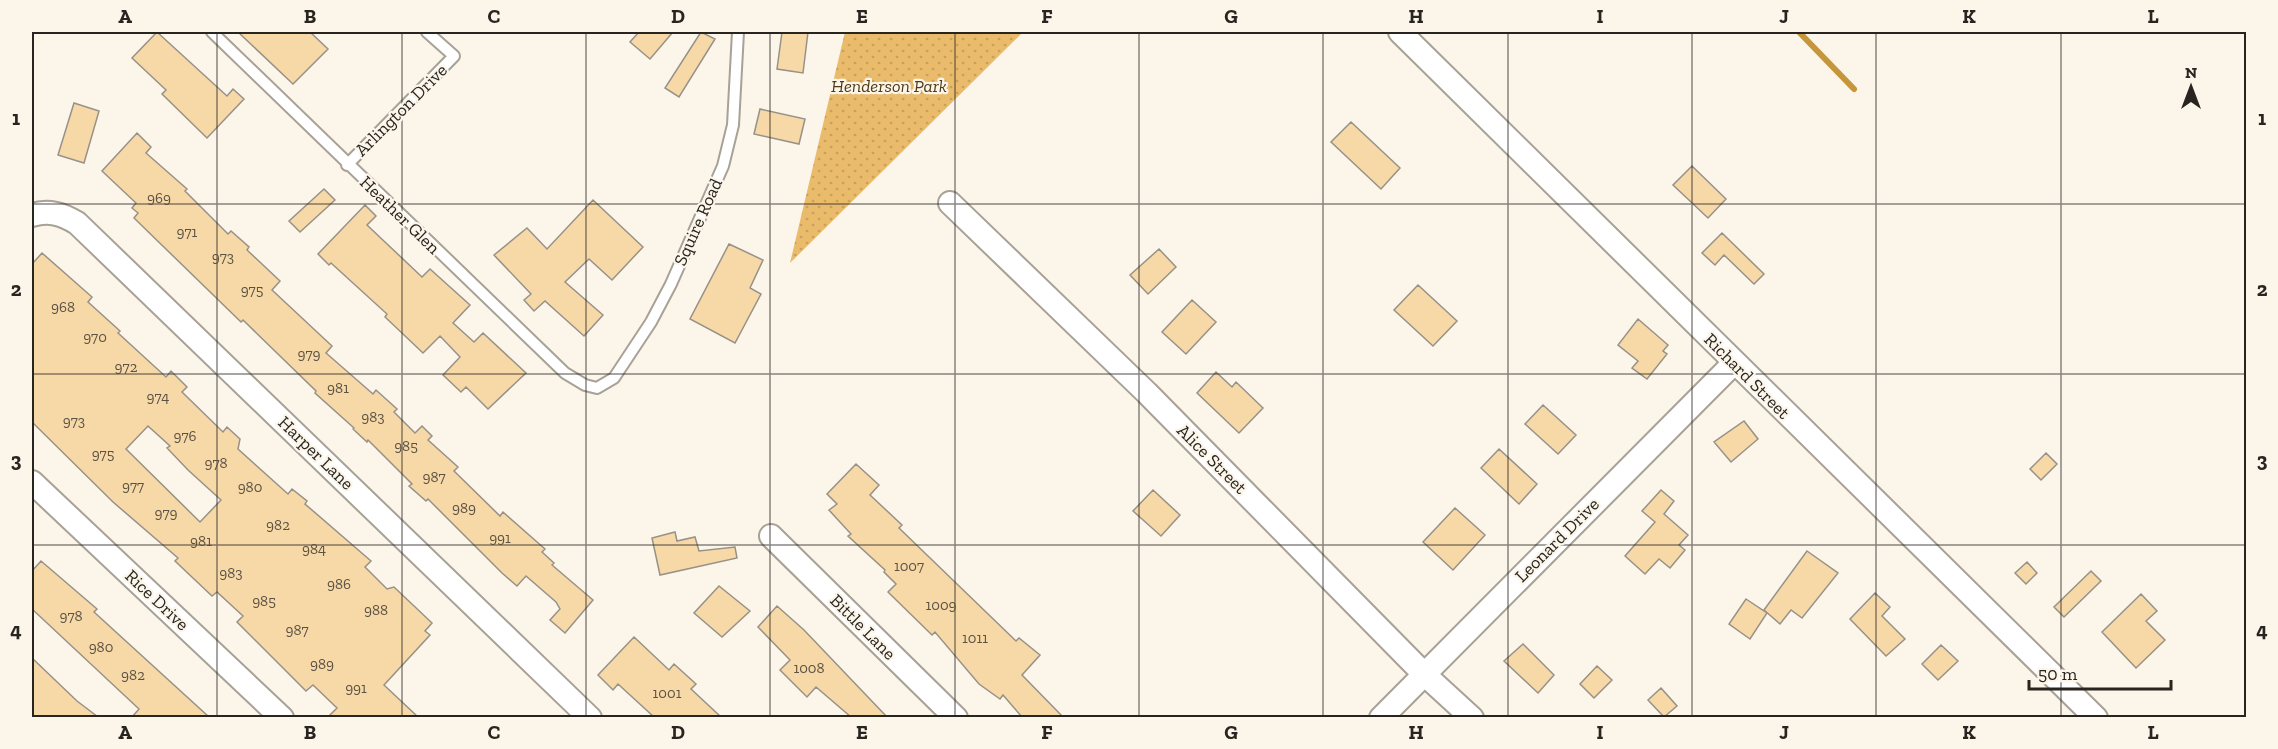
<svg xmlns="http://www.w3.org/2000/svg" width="2278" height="749" font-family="'Zilla Slab',serif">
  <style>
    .park { fill: url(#park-dots) }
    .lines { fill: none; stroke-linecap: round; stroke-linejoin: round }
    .stream { stroke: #c6963d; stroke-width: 6 }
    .building { fill: #f7d9a8; stroke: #989187; stroke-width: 1.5; fill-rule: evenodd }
    .lane-casing { stroke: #a8a196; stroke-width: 14 }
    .street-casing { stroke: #a8a196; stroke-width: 26 }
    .lane { stroke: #fff; stroke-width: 10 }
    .street { stroke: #fff; stroke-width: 22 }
    .grid { fill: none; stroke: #282521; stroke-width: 1.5; stroke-opacity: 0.55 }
    .labels { text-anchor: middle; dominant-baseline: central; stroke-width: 4.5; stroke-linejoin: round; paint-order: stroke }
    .number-label { font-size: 15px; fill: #5c5243 }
    .park-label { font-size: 18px; font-style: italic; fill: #4e3a15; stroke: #fcf5ea }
    .street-label { font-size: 18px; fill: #282521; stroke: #fcf5ea }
    .neatline { fill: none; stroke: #282521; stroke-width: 2 }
    .grid-label { font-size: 20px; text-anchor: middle; font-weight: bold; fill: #282521 }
  </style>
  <defs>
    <pattern id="park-dots" width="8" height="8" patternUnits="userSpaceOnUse" patternTransform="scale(1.5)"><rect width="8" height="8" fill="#e9bb6b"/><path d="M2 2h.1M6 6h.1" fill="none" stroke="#c8a15c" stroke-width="1.8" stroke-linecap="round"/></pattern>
  </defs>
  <rect width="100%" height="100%" fill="#fcf5ea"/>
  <path class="park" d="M845,32H1023L790,263Z"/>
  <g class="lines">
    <path class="stream" d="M1799,32L1854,89"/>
  </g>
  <path class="building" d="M157,32L227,96L233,89L244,99L207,138L162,94L166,90L132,58Z
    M238,32H310L328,49L293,84Z
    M639,32H673L650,59L630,42Z
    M701,32L715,39L679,97L665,88Z
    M782,32H808L803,73L777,69Z
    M74,103L99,111L84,163L58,155Z
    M760,109L805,119L799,144L754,134Z
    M1351,122L1400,168L1381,189L1331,142Z
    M137,133L151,147L146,153L187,189L185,191L228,234L231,231L249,247L247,250L280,281L272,290L332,346L326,353L373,394L376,390L397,409L394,412L415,433L422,426L432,436L428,440L458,467L454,471L500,516L503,512L545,549L542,552L554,563L552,565L593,600L565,633L550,620L560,609L556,602L526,576L517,586L502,573L428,499L426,501L409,486L412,484L368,440L367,442L353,429L354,428L315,393L316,391L243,320L241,322L134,218L138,213L132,208L136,203L102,171Z
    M1692,166L1726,199L1708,218L1673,185Z
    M324,189L335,200L300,232L289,221Z
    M593,200L643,247L612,280L589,259L565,282L603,315L584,336L545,301L534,311L524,300L531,294L494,255L527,228L547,249Z
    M365,205L376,216L367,225L422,277L430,269L470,305L453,323L474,342L483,333L526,373L488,409L466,387L461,392L443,375L460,357L440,336L423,353L385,317L387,314L331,263L329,265L318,254Z
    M1722,233L1764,274L1754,284L1724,255L1715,265L1702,253Z
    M729,244L763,260L750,288L761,294L735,343L690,319Z
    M1159,249L1176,267L1148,294L1130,275Z
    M42,253L92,297L88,302L120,331L118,333L166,377L171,371L187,387L182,392L223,432L227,427L240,439L238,449L288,494L292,489L307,501L305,504L371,561L365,567L387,589L394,587L432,623L425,631L430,635L384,685L418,717H328L337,708L313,685L306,691L237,622L243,616L217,592L212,596L175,561L178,558L113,502L32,422V264ZM148,426L170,446L167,448L188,470L221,500L200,522L126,449Z
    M1418,285L1457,321L1433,346L1394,310Z
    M1192,300L1216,322L1186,354L1162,332Z
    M1638,319L1668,345L1663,351L1667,354L1647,379L1632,368L1638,361L1618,345Z
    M1216,372L1232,387L1236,382L1263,408L1239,433L1197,393Z
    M1543,405L1576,435L1558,454L1525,424Z
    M1744,421L1758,439L1731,462L1714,442Z
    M1499,449L1537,484L1519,504L1481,468Z
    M2046,453L2057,464L2041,480L2030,469Z
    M856,464L879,485L870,495L902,525L899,528L1016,641L1019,638L1040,655L1022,675L1063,717H1022L1003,695L1000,699L979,684L935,632L932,635L888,592L896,584L884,572L885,570L848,536L851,534L829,510L837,504L827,494Z
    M1153,490L1180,515L1161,536L1133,511Z
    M1661,490L1674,501L1664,514L1688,535L1679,545L1685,550L1670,568L1659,559L1645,574L1625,556L1655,522L1642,511Z
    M1455,508L1485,535L1453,570L1423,542Z
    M675,532L677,541L695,537L699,551L735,547L737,558L660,575L652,538Z
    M1807,551L1838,573L1802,618L1791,610L1780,624L1764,610Z
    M41,561L97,609L94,612L209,717H132L139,709L32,609V571Z
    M2027,562L2037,573L2026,584L2015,573Z
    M2091,571L2101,581L2064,617L2054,607Z
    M719,586L750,611L722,637L694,613Z
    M1875,593L1890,607L1882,616L1905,639L1886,656L1850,619Z
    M2141,594L2157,611L2146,621L2165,640L2136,668L2102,632Z
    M1746,599L1767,613L1750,639L1729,624Z
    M777,606L804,630L887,717H851L816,687L807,697L780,670L790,660L758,627Z
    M634,637L669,670L674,664L696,684L691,689L721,717H654L618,684L613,690L598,675Z
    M1523,644L1554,675L1538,693L1504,661Z
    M1941,645L1958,661L1938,680L1922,664Z
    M32,658L77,701L98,717H32Z
    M1597,666L1612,680L1594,698L1580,684Z
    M1661,688L1677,706L1664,717L1648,700Z"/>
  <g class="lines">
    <g class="lane-casing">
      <path id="lane" d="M212,32L565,373L585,385L597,388L614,378L651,322L671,284L723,166L733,125L738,32
        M347,165L454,56L427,32"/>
    </g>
    <g class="street-casing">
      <path id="street" d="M1400,32L2096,718
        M950,203L1147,393L1424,674L1472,718
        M32,215C49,210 62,214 77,223L590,718
        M32,482L282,718
        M771,536L956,718
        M1381,718L1734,363"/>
    </g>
    <use href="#lane" class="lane"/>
    <use href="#street" class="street"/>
  </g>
  <path class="grid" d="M217,32V718M402,32V718M586,32V718M770,32V718M955,32V718M1139,32V718M1323,32V718M1508,32V718M1692,32V718M1876,32V718M2061,32V718M32,204H2246M32,374H2246M32,545H2246"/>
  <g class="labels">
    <g class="number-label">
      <text x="159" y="198">969</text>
      <text x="187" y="232">971</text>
      <text x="223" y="257">973</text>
      <text x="252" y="290">975</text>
      <text x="63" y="307">968</text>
      <text x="95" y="337">970</text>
      <text x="309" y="354">979</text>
      <text x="126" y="367">972</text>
      <text x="338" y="388">981</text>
      <text x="158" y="397">974</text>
      <text x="373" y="417">983</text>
      <text x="74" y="421">973</text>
      <text x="185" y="436">976</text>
      <text x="406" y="446">985</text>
      <text x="103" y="454">975</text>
      <text x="216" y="463">978</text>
      <text x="434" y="477">987</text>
      <text x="133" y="486">977</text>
      <text x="250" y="487">980</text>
      <text x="464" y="508">989</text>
      <text x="166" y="513">979</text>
      <text x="278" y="525">982</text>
      <text x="500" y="538">991</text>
      <text x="201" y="541">981</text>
      <text x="314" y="549">984</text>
      <text x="909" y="566">1007</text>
      <text x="231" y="573">983</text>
      <text x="339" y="584">986</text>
      <text x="264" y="601">985</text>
      <text x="941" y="605">1009</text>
      <text x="376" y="610">988</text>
      <text x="71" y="616">978</text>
      <text x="297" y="630">987</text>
      <text x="975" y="638">1011</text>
      <text x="101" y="647">980</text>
      <text x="322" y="664">989</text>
      <text x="809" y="668">1008</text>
      <text x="133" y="675">982</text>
      <text x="356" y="688">991</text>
      <text x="667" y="693">1001</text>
    </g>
    <g class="park-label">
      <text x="889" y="86">Henderson Park</text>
    </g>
    <g class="street-label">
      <text transform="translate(401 110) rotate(-45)">Arlington Drive</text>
      <text transform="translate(400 215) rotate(44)">Heather Glen</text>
      <text transform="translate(698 222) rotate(-66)">Squire Road</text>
      <text transform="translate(1747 376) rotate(45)">Richard Street</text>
      <text transform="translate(316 453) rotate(44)">Harper Lane</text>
      <text transform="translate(1212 459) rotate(45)">Alice Street</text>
      <text transform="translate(1557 540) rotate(-45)">Leonard Drive</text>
      <text transform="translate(157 600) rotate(43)">Rice Drive</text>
      <text transform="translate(863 627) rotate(45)">Bittle Lane</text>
    </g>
  </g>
  <rect width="2278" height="749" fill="none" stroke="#fcf5ea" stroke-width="66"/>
  <g transform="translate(2191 87)" stroke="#fcf5ea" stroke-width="4.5" paint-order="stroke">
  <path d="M0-4.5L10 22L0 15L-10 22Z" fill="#282521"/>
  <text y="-9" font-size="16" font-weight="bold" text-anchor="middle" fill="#282521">N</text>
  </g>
  <path d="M2029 680v9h142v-9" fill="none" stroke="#282521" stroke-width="3"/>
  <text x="2038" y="680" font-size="18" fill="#282521" stroke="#fcf5ea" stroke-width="4.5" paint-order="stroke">50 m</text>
  <rect x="33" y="33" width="2212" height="683" class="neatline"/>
  <g class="grid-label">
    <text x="125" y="23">A</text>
    <text x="310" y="23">B</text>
    <text x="494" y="23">C</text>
    <text x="678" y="23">D</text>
    <text x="862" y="23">E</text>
    <text x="1047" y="23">F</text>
    <text x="1231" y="23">G</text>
    <text x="1416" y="23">H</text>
    <text x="1600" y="23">I</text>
    <text x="1784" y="23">J</text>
    <text x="1969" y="23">K</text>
    <text x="2153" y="23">L</text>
    <text x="16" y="125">1</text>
    <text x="2262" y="125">1</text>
    <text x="16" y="296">2</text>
    <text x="2262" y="296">2</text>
    <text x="16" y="467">3</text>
    <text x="2262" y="467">3</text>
    <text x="16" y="637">4</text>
    <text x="2262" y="637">4</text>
    <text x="125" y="739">A</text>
    <text x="310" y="739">B</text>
    <text x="494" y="739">C</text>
    <text x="678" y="739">D</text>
    <text x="862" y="739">E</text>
    <text x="1047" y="739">F</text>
    <text x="1231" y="739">G</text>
    <text x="1416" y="739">H</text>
    <text x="1600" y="739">I</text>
    <text x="1784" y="739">J</text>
    <text x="1969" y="739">K</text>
    <text x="2153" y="739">L</text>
  </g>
</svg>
